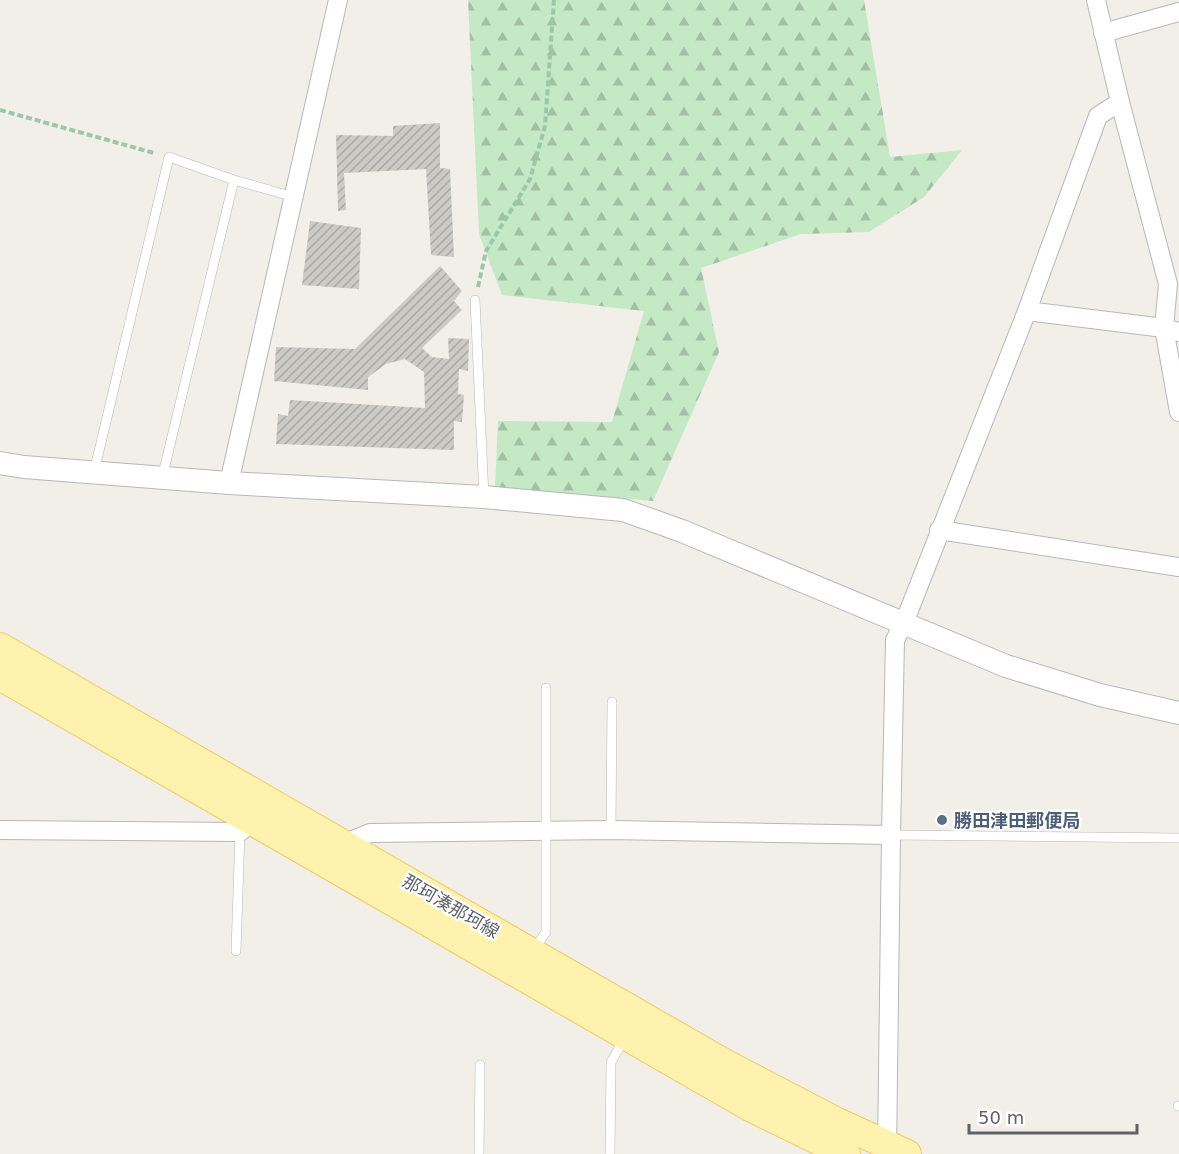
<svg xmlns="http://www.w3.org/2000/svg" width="1179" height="1154" font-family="'DejaVu Sans','Noto Sans JP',sans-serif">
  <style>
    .forest { fill: url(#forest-firs) }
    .building { fill: url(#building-hatch) }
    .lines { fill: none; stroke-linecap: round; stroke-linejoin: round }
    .service-casing { stroke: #b5b8bc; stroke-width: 10 }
    .minor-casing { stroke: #b5b8bc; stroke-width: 20 }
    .tertiary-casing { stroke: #b5b8bc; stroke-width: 24 }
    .primary-casing { stroke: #f2c960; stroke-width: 30 }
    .path { stroke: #9cc7a9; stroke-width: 4; stroke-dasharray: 6 3; stroke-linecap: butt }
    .service { stroke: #fff; stroke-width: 9 }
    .minor { stroke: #fff; stroke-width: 18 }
    .tertiary { stroke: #fff; stroke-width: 22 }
    .primary { stroke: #fff2af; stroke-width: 28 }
    .service-dot { fill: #5c6f8a; stroke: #fff; stroke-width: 2 }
    .labels { text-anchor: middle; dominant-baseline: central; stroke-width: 4.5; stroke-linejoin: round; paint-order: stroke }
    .service-label { font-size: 18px; font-weight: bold; fill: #4e5e75; stroke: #fff; text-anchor: start }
    .street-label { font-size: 18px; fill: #5f6368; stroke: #fff }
  </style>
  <defs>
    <pattern id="forest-firs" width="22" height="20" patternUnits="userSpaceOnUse" patternTransform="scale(1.5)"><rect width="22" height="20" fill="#c5e8c5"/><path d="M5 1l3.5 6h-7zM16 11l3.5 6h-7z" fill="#a3c0a4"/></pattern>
    <pattern id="building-hatch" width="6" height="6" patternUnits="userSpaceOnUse" patternTransform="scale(1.5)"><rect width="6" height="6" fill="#cccac5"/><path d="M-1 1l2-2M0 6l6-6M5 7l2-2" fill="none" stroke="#a9a8a4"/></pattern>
  </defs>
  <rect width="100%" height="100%" fill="#f1efe8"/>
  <path class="forest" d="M468,0H864L890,157L962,150L924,197L869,232L801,234L701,268L719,352L653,501L495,487L498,421L612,422L644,311L502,295L479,234Z"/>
  <path class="building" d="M440,123V168L450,169L454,257L431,255L426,169L344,173L346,210L338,211L336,135L393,136V126Z
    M310,221L361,228L359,289L302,285Z
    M440,266L462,291L454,301L462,310L422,348L432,357L449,359L448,338L469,339L468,371L459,369L458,394L464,395L462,422L454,421V450L276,444L278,414L288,416L290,400L425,408L424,372L405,359L386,364L368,377V390L274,381L276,347L355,349Z"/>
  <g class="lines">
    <g class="service-casing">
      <path id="service" d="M234,180L294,197
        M475,300L484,497
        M94,472L169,157L234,180L162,478
        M611,830L612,702
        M891,835L1179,838
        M236,951L240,832
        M533,951L546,932V688
        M1178,1106H1179
        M479,1154L480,1065
        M610,1154L611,1062L624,1040"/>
    </g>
    <g class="minor-casing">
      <path id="minor" d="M1096,0L1120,102L1168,284L1164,328L1179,412
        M1103,33L1179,12
        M1027,311L1164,328L1179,332
        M229,483L338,0
        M939,530L1179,567
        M0,830L240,832L251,822
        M343,844L370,833L611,830L891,835
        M887,1154L891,835L895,640L904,623L1027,311L1098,116L1120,102"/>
    </g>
    <g class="tertiary-casing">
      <path id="tertiary" d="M0,463L24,467L229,483L484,497L623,510L682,531L1006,666L1100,695L1179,713"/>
    </g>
    <g class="primary-casing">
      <path id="primary" d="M0,647L724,1063L837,1122L907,1154
        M0,676L750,1107L846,1154"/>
    </g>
    <path class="path" d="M0,110L154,153
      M478,287L486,251L530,179L545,126L554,0"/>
    <use href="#service" class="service"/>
    <use href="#minor" class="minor"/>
    <use href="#tertiary" class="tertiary"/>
    <use href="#primary" class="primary"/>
  </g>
  <circle class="service-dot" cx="942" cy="820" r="6"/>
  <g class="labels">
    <g class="service-label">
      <text x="954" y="820">勝田津田郵便局</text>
    </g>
    <g class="street-label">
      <text transform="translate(451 906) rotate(30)">那珂湊那珂線</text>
    </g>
  </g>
  <path d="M969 1124v9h168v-9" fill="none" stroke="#5f6368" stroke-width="3"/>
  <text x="978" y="1124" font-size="18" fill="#5f6368" stroke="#ffffff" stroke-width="4.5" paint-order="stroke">50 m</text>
</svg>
